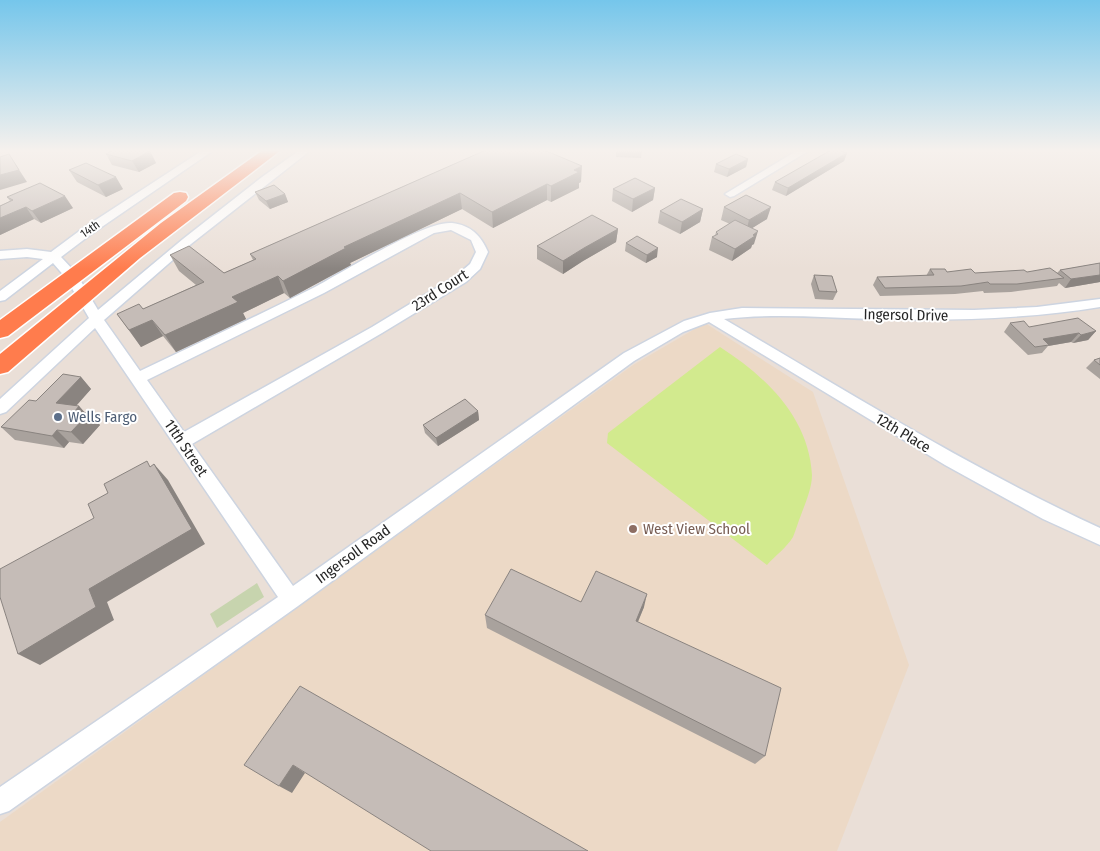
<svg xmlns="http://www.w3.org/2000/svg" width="1100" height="851" font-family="'Fira Sans Condensed',sans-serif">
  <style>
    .education { fill: #ecd9c6 }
    .cemetery { fill: #c7d4ae }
    .pitch { fill: #d2ea8e }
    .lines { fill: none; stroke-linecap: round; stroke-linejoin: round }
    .minor-casing { stroke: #cdd4e0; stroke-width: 3 }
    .highway-casing { stroke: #fff; stroke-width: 3 }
    .minor { fill: #fff; fill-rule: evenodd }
    .highway { fill: #ff7c4d; fill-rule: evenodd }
    .wall { fill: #a9a29d }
    .shaded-wall { fill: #8a8480 }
    .building { fill: #c5bcb7; stroke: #8a8480 }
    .service-dot { fill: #5c6f8a; stroke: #fff; stroke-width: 2 }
    .education-dot { fill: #8d6e63; stroke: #fff; stroke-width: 2 }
    .labels { text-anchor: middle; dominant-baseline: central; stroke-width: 4; stroke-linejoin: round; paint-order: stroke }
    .far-street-label { font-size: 12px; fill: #272727; stroke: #fff }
    .street-label { font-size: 15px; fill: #272727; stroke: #fff }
    .service-label { font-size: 15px; fill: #4e5e75; stroke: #fff; text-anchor: start }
    .education-label { font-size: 15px; fill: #785e54; stroke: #fff; text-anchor: start }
  </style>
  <rect width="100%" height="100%" fill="#eadfd7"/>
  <path class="education" d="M705,323L813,392L909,665L837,851H0V822L633,365Z"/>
  <path class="cemetery" d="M257,583L264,597L217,628L210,614Z"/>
  <path class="pitch" d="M720,347C765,376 809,417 812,475C812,488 805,504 801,515C798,522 796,530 793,537C787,547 775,556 767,565L607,443L608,433Z"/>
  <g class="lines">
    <g class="minor-casing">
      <path id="minor" d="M203,150H214L90,235L61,257L76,273L98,310L183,239L262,177L300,150H311L191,244L104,320L140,371C198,343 258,316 315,287C343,272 426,220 452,223C471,225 481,236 488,252L480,269L466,282L382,333L192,444L293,586L624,353L684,321L710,313L742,308L974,310L1037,307L1100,299V307C1026,319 951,321 876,319C826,318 775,313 724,319C848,392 970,468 1100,528V545L1043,519L945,465L709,322L683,332L634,361L298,606L9,811L0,814V787L278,597L95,328L6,412L0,414V399L89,318L66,278L53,263L5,300L0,301V291L43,259L27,257L0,259V251L27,249L51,252L82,229ZM451,230L471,240L476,252L470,264L456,276L372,327L184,432L147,380L324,293L434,233Z
        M798,150H810L734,196L730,197L725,194Z"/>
    </g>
    <g class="highway-casing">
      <path id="highway" d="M263,150H281L140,258L8,372L0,374V354L161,223Z
        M180,192L186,193L188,197L186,201L8,336L0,338V320L174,193Z"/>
    </g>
    <use href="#minor" class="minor"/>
    <use href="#highway" class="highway"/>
  </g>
  <path class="wall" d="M486,150L581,182L579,183V188L551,202L547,200L493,228L462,209L350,263L351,265L290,298L284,293L243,313L246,319L176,352L163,336L141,347L117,314L143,309L196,285L179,271L170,255L224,273L253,260L250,254Z
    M616,150H642L641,158L616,157Z
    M150,151L156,163L139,172L112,165L106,154Z
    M847,153L844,161L786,196L772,190L775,182Z
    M748,159L746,167L727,177L714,172L716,164Z
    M69,170L123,189L106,197L77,182Z
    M655,188L653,200L632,212L612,201L613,189Z
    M255,192L285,194L288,202L270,209L259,200Z
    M7,197L73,208L41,223L34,219L0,235V206L10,201Z
    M724,207L767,219L752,228L754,244L752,245L751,248L732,261L709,250L712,237L715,236L716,232L730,224L721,220Z
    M703,209L700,222L680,234L658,223L660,211Z
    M618,229L616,242L583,261L563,274L537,259V246Z
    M626,243L657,257L646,263L625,251Z
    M1100,263V282L1065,288L1059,283L1057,286L1011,292L984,293L983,291L955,294L880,296L873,285L877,277L926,276L930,269L947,272L975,273L1027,272L1057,273L1060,270Z
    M814,275L837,292L833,300L815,299L811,284Z
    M1010,323L1029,327L1096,331L1088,340L1073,343L1071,342L1048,346L1042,353L1028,355L1004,332Z
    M1100,358V379L1086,368L1094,360Z
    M81,377L91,389L76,406H79L84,412L100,425L83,444L69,442L64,448L15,440L1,427L36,401Z
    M478,411L479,420L438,446L425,433L423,425Z
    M581,602L644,607L638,622L765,756L755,764L487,628L485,615Z"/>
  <path class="shaded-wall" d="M150,151L156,163L139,172L132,161Z
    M847,153L844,161L786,196L788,188Z
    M9,154L27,182L0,190V175Z
    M748,159L746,167L727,177L729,169Z
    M582,166L581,182L579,183V188L551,202V186L574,170Z
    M116,177L123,189L106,197L98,185Z
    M547,184V200L493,228L492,212Z
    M655,188L653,200L632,212L633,199Z
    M460,193L462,209L350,263L351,265L290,298L283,281L344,247Z
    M285,194L288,202L270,209L266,201Z
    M65,196L73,208L41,223L32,211Z
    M26,207L34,219L0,235V218Z
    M771,207L767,219L746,232L749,220Z
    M703,209L700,222L680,234L682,222Z
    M618,229L616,242L583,261L563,274V261L584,248Z
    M758,231L754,244L752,245L751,248L732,261L735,249Z
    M658,248L657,257L646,263L647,255Z
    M1100,275V282L1065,288L1071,279Z
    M278,276L284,293L243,313L246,319L176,352L165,335L232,297Z
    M152,320L163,336L141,347L129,330Z
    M1096,331L1088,340L1073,343L1081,335Z
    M1079,333L1071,342L1048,346L1049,345L1043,339Z
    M81,377L91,389L68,415L56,403Z
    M79,406L87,415L89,413L100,425L83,444L71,432L75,411Z
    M478,411L479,420L438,446L436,438Z
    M57,430L69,442L64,448L52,436Z
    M154,464L168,480L205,544L107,602L114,620L40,665L18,654L89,589Z
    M647,594L644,607L633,633L636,621Z
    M293,765L305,773L292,793L279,786Z"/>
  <path class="building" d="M113,150H144L150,151L132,161L106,154Z
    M486,150H544L582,166L574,170L579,172L551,186L547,184L492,212L460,193L344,247L346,248L283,281L278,276L232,297L238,302L165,335L152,320L129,330L117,314L139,304L143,309L204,282L170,255L189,246L224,273L256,259L250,254Z
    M831,150H839L847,153L788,188L775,182Z
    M9,154L19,170L0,175V157Z
    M736,154L748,159L729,169L716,164Z
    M86,163L116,177L98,185L69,170Z
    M635,178L655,188L633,199L613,189Z
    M40,183L65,196L32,211L26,207L0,218V206L13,200L7,197Z
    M274,185L285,194L266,201L255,192Z
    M746,195L771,207L749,220L724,207Z
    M681,199L703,209L682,222L660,211Z
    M592,215L618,229L584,248L563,261L537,246Z
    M735,220L758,231L753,235L755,236L735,249L712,237L718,234L716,232Z
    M637,236L658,248L647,255L626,243Z
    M1100,263V275L1071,279L1060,270Z
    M1050,268L1064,278L1017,284H990L988,282L961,286L885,288L877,277L934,275L930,269H945L947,272L971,269L975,273L1024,270L1027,272Z
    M814,275L832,276L837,292L819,291Z
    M1078,318L1096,331L1081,335L1079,333L1043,339L1049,345L1035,347L1010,323L1024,321L1029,327Z
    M1100,358V365L1094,360Z
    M63,374L81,377L56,403L79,406L75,411L89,413L71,432L57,430L52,436L1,427L29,400L36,401Z
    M465,399L478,411L436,438L423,425Z
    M147,461L150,467L154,464L192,529L89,589L96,607L18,654L0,597V569L94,518L88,504L108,493L104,484Z
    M511,569L581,602L596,571L647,594L636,621L781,688L765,756L485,615Z
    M300,686L588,851H431L293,765L279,786L244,765Z"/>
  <linearGradient id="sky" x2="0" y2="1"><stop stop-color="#75c6eb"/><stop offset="0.56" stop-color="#f6f1ed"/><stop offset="1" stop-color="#f6f1ed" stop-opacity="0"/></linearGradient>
  <rect width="1100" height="269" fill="url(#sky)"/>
  <circle class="service-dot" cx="58" cy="417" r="5"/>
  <circle class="education-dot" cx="633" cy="529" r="5"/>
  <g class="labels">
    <g class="far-street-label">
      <text transform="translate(90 229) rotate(-35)">14th</text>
    </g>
    <g class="street-label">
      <text transform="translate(440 290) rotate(-33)">23rd Court</text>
      <text transform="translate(906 315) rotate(1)">Ingersol Drive</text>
      <text transform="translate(903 433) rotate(31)">12th Place</text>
      <text transform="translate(186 448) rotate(56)">11th Street</text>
      <text transform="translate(353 554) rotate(-36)">Ingersoll Road</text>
    </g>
    <g class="service-label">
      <text x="68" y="417">Wells Fargo</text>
    </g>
    <g class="education-label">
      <text x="643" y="529">West View School</text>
    </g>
  </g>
</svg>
